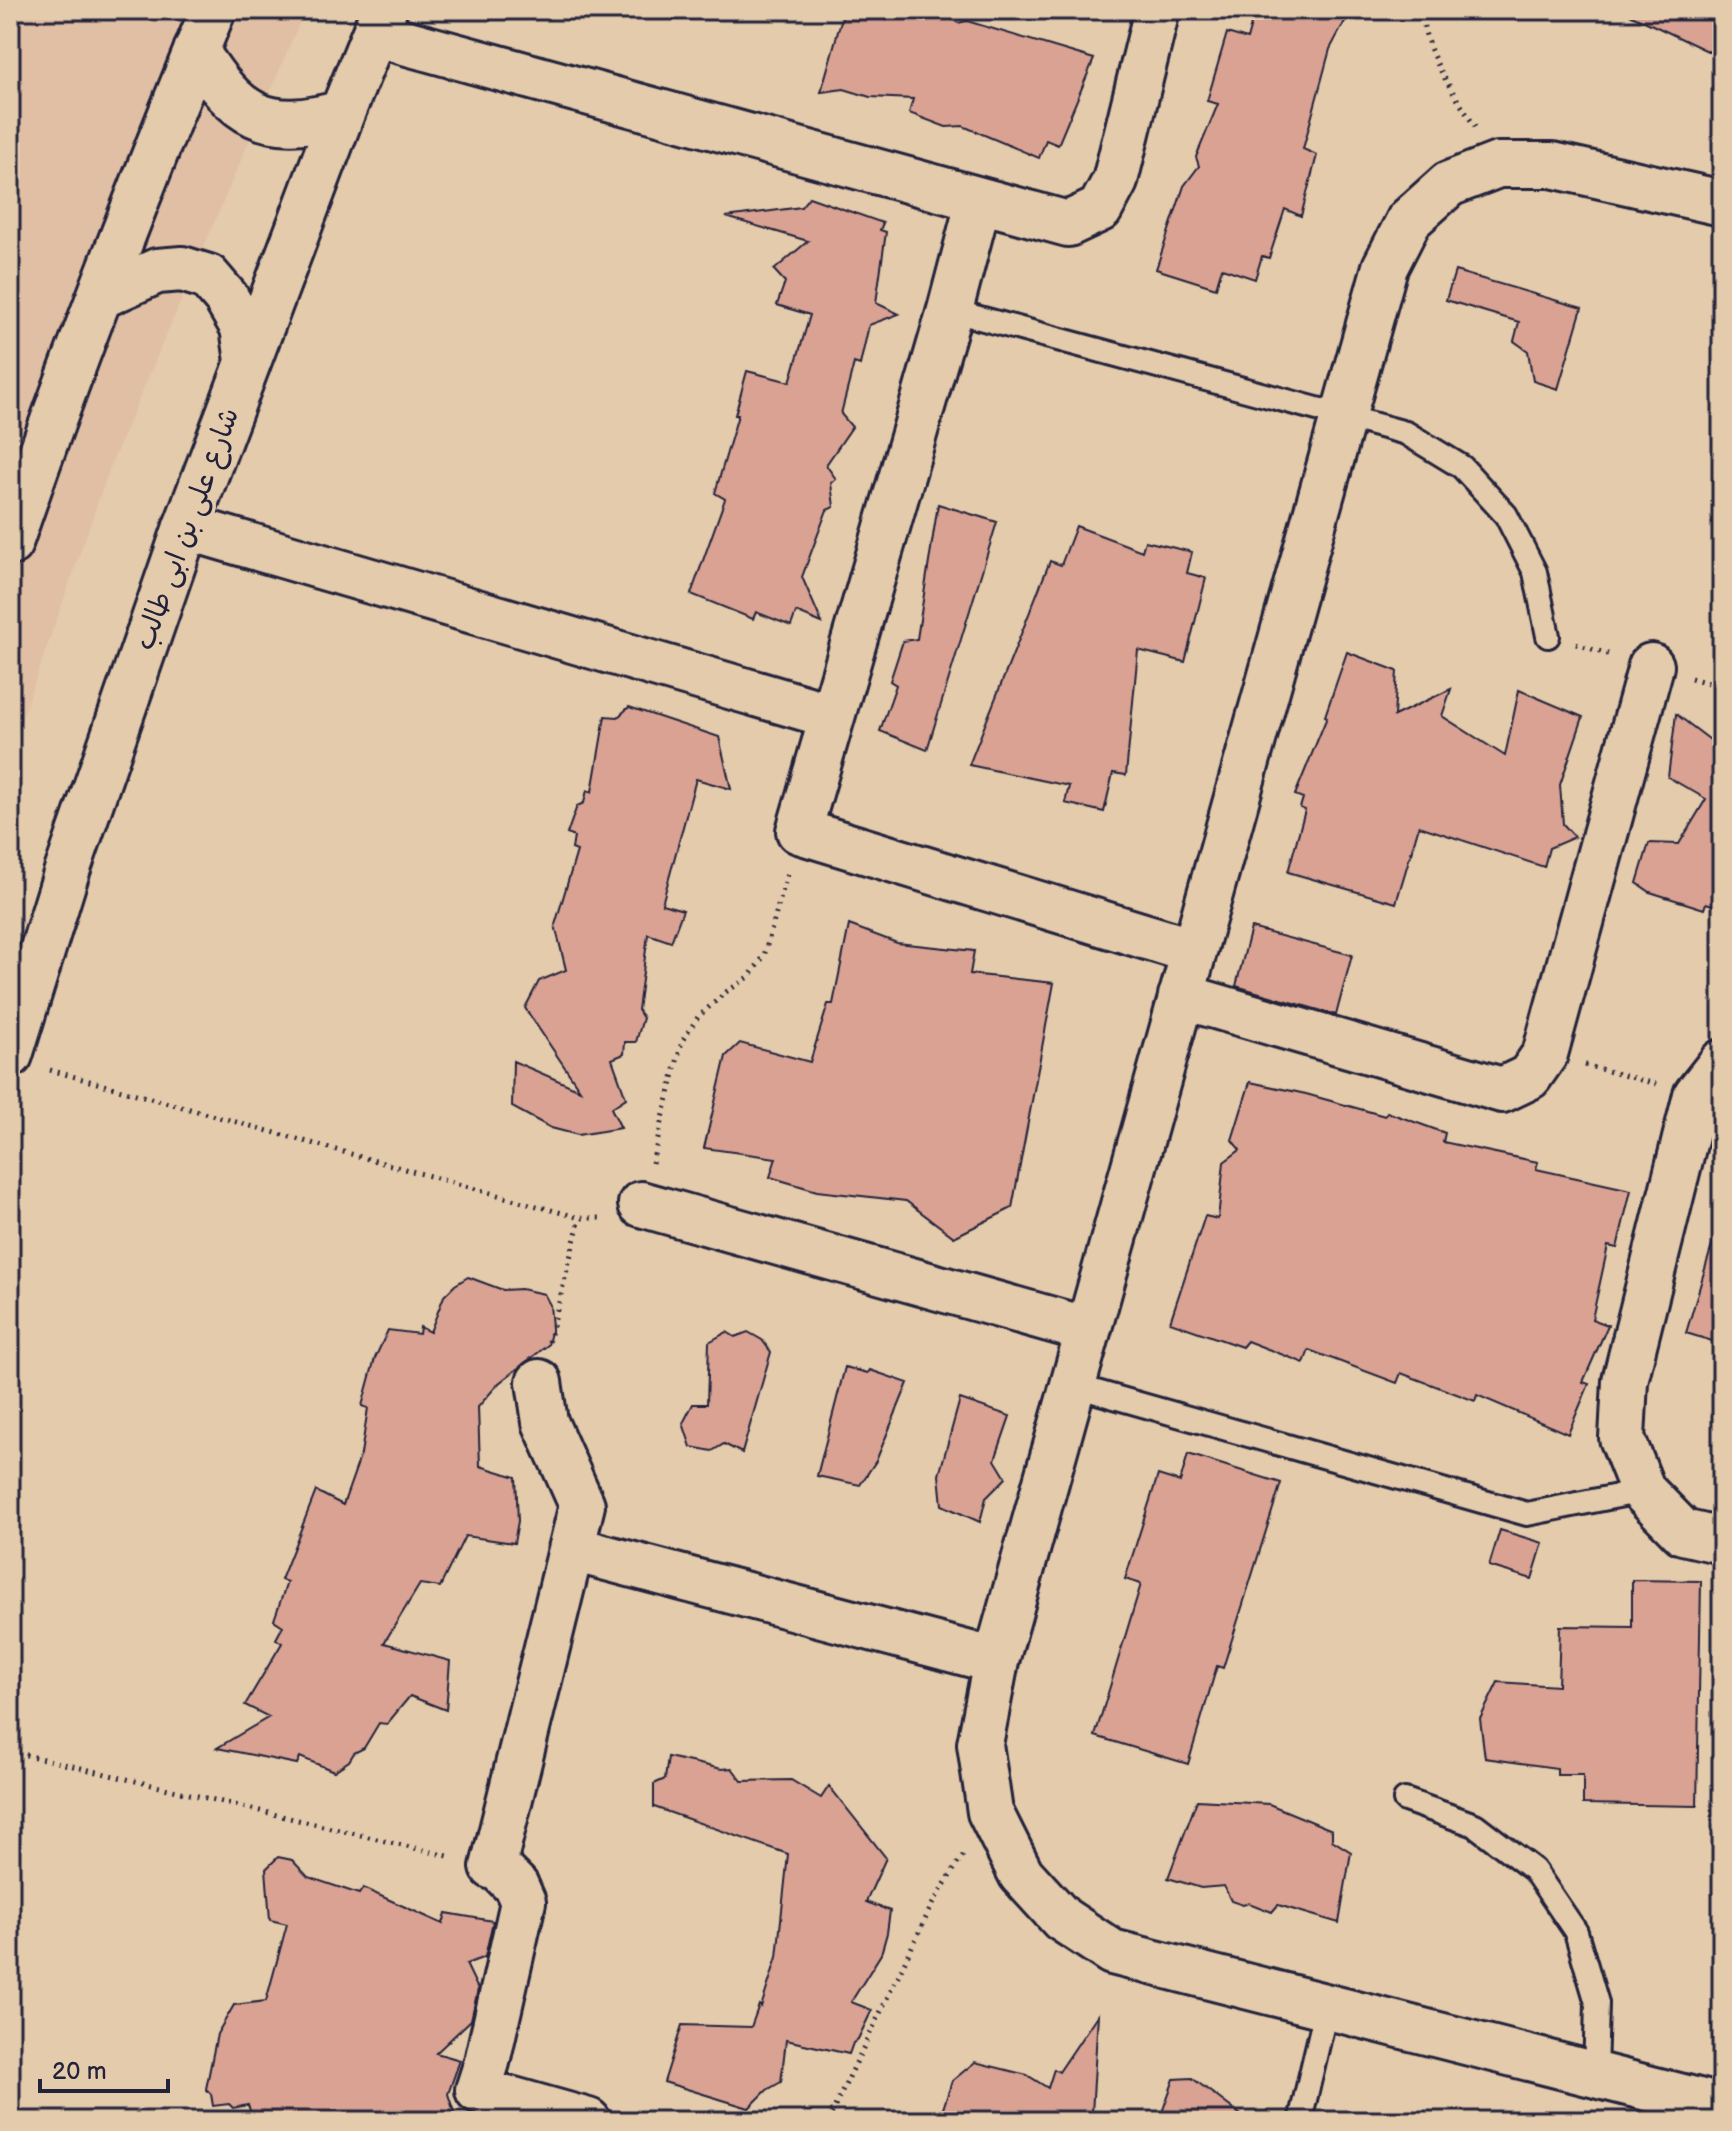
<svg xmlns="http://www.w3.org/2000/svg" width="1732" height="2131" font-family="'Balsamiq Sans','Playpen Sans Arabic',sans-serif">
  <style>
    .built { fill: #e1bfa4 }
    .building { fill: #daa293; stroke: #22223b; stroke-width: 2 }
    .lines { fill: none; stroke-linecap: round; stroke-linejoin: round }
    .service-casing { stroke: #22223b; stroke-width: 28 }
    .minor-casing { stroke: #22223b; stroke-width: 50 }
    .tertiary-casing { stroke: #22223b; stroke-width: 50 }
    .path { stroke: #22223b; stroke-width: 5; stroke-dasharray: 2 6; stroke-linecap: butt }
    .service { stroke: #e4cbac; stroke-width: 22 }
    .minor { stroke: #e4cbac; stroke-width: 44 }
    .tertiary { stroke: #e4cbac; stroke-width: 44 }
    .labels { text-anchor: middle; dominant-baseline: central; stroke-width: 7; stroke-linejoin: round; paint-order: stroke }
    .street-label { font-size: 28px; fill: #22223b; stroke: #e4cbac }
  </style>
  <rect width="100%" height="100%" fill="#e4cbac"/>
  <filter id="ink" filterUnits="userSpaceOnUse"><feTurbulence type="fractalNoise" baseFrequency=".0125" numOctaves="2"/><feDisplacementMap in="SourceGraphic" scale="16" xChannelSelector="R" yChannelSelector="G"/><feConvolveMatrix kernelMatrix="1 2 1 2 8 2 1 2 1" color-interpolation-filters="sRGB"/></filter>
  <g filter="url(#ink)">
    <path class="built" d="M10,10H305L112,462L10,752Z"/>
    <path class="building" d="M844,10H940L958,23L967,21L1094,59L1058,145L1046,140L1039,158L963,126L946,127L909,113L913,99L870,97L844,89L821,92Z
      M1255,10H1351L1330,49L1303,149L1317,155L1301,216L1285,209L1269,258L1262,256L1255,279L1222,268L1216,288L1156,269L1184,186L1199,166L1196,157L1218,104L1207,101L1227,33L1247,39Z
      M1621,10H1722V32L1718,56Z
      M809,197L883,223L880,230L886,232L876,303L899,314L869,325L860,365L854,363L841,414L852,427L826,465L836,479L831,483L834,507L827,510L802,577L822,623L796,612L791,626L756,612L753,619L691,594L725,499L715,493L738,415H735L747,371L790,382L810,315L777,305L785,282L774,270L808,241L726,217L801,207Z
      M1455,271L1582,308L1558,389L1533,381L1528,351L1514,341L1519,322L1446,300Z
      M938,504L997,522L927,750L880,731L896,685L890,681L903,641L917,639Z
      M1076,526L1142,551L1145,541L1192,552L1187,573L1206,578L1185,662L1138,650L1126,775L1113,773L1104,812L1065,803L1069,786L969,765L1050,561L1061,565Z
      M1347,652L1397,671L1394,716L1451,689L1442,716L1505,756L1519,690L1583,717L1560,785L1563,824L1575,837L1549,848L1544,867L1419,826L1396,903L1288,872L1305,810L1300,808L1303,798L1295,795L1327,717L1325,716Z
      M629,707L719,737L731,789L696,779L662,904L683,910L671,942L648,934L638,1010L643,1018L636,1042H625L624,1054L612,1059L626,1098L611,1108L621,1128L578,1135L551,1128L512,1107L513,1061L580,1090L525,1008L539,981L566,970L555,925L577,851L572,849L574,837L567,834L577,806L584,803L587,790L592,792L605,716L618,717Z
      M1676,714L1722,749V908L1706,903L1704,909L1650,892L1637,883L1649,843L1679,844L1706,799L1668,777Z
      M849,925L897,943L974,951L970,974L1054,983L1012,1208L954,1237L906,1201L817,1191L770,1177L776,1158L704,1148L726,1056L740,1043L810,1062L828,1004H833Z
      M1251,928L1352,955L1336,1015L1236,986Z
      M1250,1082L1306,1094L1385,1116L1387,1112L1445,1133L1443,1142L1538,1162L1536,1169L1631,1190L1617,1248L1608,1246L1592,1319L1608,1325L1583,1382L1589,1384L1568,1434L1477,1395L1475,1401L1401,1373L1397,1383L1309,1350L1304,1363L1247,1341L1242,1347L1170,1322L1205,1216L1218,1219L1224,1162L1240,1150L1232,1140Z
      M1713,1242L1722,1243V1344L1686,1333Z
      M468,1277L503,1290L521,1289L544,1294L550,1305L552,1327L548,1345L499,1383L478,1407L480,1466L516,1477L518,1521L514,1543L465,1536L440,1587L420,1584L384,1643L450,1661L446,1710L410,1696L387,1724L379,1723L364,1748L354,1753L349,1761L334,1771L300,1757L297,1764L217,1748L269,1717L245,1705L282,1643L276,1639L283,1626L274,1620L287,1582L281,1580L316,1491L343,1505L361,1454L368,1408L362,1406L375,1358L388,1330L419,1334L420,1327L430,1332L444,1296L455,1285Z
      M727,1332L735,1337L748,1332L762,1340L771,1352L742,1453L724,1444L712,1451L691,1447L683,1423L693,1404H707L709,1342Z
      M845,1367L868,1373L870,1370L908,1383L876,1461L860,1485L817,1476Z
      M960,1399L1010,1416L995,1460L1006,1478L986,1498L980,1522L942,1505L939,1475Z
      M1188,1454L1281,1483L1223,1668L1217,1666L1188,1764L1095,1736L1141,1584L1125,1579L1158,1475L1180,1482Z
      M1500,1530L1543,1543L1532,1579L1489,1566Z
      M1632,1580L1701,1581L1697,1806L1583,1804V1775H1557V1768L1485,1758L1480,1719L1498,1682L1558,1686L1560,1626L1632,1627Z
      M668,1757L722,1769L732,1768L742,1781L791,1780L821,1798L829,1786L886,1858L866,1902L890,1911L887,1933L881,1954L851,2002L872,2010L858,2039L853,2043L849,2054L786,2040L781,2082L767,2090L749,2108L664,2082L682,2025L751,2027L759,2005L761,2007L777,1957L788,1854L654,1807V1784L665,1779Z
      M1197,1800L1269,1804L1332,1830V1840L1351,1852L1339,1923L1278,1905L1272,1912L1249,1903L1243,1905L1231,1901L1224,1886L1201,1888L1168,1878Z
      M278,1857L292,1860L308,1877L359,1894L363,1888L443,1924L446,1913L493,1921L485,1957L466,1964L478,1989L471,2020L436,2053L460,2060L448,2094L457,2121H254L248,2105L233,2108L229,2104L213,2106L211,2094L206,2089L217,2034L234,2005L266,2001L287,1924L270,1920L266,1869Z
      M1098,2014L1092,2114L1103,2121H939L952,2081L975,2062L1027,2075L1048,2088L1054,2069L1059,2072Z
      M1192,2078L1249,2121H1159L1174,2079Z"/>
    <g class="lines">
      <g class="service-casing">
        <path id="service" d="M950,310L1406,433L1462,467L1506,515L1535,572L1548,636
          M1072,1385L1527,1514L1643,1491
          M1405,1800L1475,1825L1534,1870L1576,1932L1597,2003L1595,2075
          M1300,2121L1327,2006"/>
      </g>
      <g class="minor-casing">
        <path id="minor" d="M375,34L1068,224L1100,209L1115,181L1157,10
          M979,200L950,310L799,831L1193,951
          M1722,203L1552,165H1498L1449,184L1409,220L1385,267L996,1661L980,1744L990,1812L1021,1874L1062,1919L1112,1952L1722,2107
          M186,527L832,716
          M1181,996L1502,1090L1529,1077L1545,1054L1651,666
          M1722,1062L1696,1095L1625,1381L1622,1438L1643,1491L1683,1532L1722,1541
          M641,1204L1088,1330
          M573,1549L996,1661
          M493,1867L582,1505L545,1422L539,1382
          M504,1874L516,1886L523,1902L487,2062L478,2090L588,2121"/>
      </g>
      <g class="tertiary-casing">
        <path id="tertiary" d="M196,51C237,116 265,135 342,113
          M101,296L157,271L182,269L208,277L226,298L243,327L248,361
          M10,543C71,364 141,186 213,10
          M10,1055L66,874L186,527L342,113L384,10"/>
      </g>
      <path class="path" d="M1422,10C1423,52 1453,91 1475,127
        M1576,644L1608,654
        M1691,678L1722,687
        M1585,1065L1656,1084
        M50,1070L580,1218H600
        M652,1163L682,1041L698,1017L726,992L749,977L764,956L788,871
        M549,1342L580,1218
        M10,1751L452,1857
        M828,2121L933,1903L963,1855"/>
      <use href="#service" class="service"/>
      <use href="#minor" class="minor"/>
      <use href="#tertiary" class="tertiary"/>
    </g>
  </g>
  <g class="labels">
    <g class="street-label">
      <text transform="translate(187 529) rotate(-70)">شارع على بن ابى طالب</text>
    </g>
  </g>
  <rect width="1732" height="2131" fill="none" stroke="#e4cbac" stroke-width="40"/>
  <rect x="20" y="20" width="1692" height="2091" fill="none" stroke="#22223b" stroke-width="3" filter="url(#ink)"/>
  <path d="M40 2079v12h128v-12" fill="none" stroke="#22223b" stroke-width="4"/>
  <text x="52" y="2079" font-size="24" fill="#22223b" stroke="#e4cbac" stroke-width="6" paint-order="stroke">20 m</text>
</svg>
